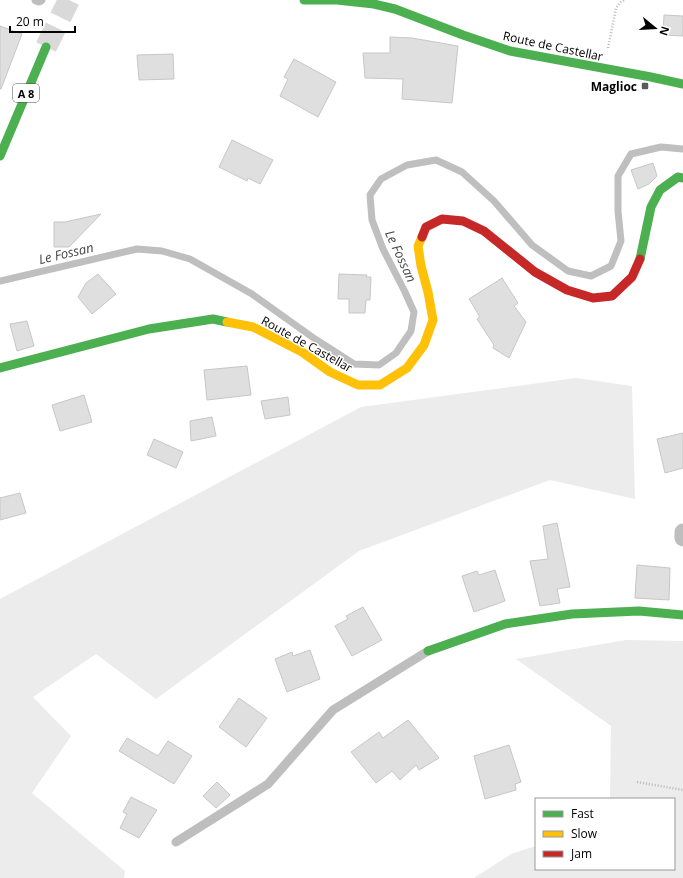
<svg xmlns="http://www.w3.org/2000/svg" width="683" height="878" font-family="'Open Sans',sans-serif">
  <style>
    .green { fill: #ececec }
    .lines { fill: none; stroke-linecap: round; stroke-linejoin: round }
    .stream { stroke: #bfbfbf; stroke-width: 7 }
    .building { fill: #dfdfdf; stroke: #c7c7c7 }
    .highway-tunnel { stroke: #d9d9d9; stroke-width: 22; stroke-dasharray: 22 11; stroke-linecap: butt }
    .path { stroke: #b9b9b9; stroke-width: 2.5; stroke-dasharray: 1 2; stroke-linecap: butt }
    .lane { stroke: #bebebe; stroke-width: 9 }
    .street { stroke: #bebebe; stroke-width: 17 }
    .fast { stroke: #4caf50; stroke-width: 9 }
    .slow { stroke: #ffc107; stroke-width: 9 }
    .jam { stroke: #c62828; stroke-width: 9 }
    .poi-dot { fill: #595959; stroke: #fff; stroke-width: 1.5 }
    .labels { text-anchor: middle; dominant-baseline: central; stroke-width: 3; stroke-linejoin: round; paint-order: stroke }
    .shield { fill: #fff; stroke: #4c4c4c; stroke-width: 1 }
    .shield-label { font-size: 11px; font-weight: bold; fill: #000 }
    .street-label { font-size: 12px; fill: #000; stroke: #fff }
    .poi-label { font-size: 12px; font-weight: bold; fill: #000; stroke: #fff; text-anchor: end }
    .water-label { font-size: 13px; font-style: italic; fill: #444; stroke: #fff }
  </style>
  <rect width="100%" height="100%" fill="#fff"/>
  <path class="green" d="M576,378L632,386L635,499L550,480L359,551L156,699L96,654L33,697L71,736L32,793L125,871L124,878H0V599L361,407Z
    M626,640L683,641V878H474L511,854L536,846V869H674V799H610L611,726L516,659Z"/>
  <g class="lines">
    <path class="stream" d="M0,281L137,249L162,251L190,259L252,294L315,339L354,364L379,365L396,353L411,331L414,312L405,292L383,249L372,220L370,195L381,179L407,165L436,160L462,172L494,201L532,245L568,271L591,276L611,266L621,241L618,211V176L631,154L661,147L683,149"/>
  </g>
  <path class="building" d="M664,15L683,16V36L663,35Z
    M0,26L22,34L1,89H0Z
    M390,37L412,38L458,46L452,103L402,99L403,79L365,78L363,53H390Z
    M173,54L174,79L139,80L137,55Z
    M294,59L336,82L318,117L280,96L288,79L284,77Z
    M232,140L273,160L260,184L248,178L247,181L219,167Z
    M653,163L657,176L649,184L638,189L631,170Z
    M101,214L69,247H54V222H65Z
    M98,274L116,294L92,314L78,297L86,283Z
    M339,274L367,275L366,277H371L370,300H366L365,313H349V299H338Z
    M502,278L518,303L514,306L526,322L509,358L493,348L494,345L477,319L480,317L469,299Z
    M27,321L34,346L17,351L10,324Z
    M247,366L251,395L207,400L204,370Z
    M84,395L92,422L60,431L52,405Z
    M288,397L290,415L265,419L261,401Z
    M212,417L216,436L191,441L190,421Z
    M683,433V468L665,473L657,439Z
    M154,439L183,452L176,468L147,455Z
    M20,493L26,513L0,520V498Z
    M557,523L570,587L557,589L560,603L540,606L530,561L548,559L543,526Z
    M637,565L670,568L669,600L635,598Z
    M495,570L505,601L474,612L462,576L477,571L479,575Z
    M363,607L382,640L352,656L335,626L348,619L346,616Z
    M310,650L320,679L287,692L275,659L292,652L293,656Z
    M239,698L267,718L246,747L219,727Z
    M408,720L439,758L419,770L416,765L400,780L392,771L376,783L351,752L379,732L383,738Z
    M127,738L158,756L168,741L192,756L174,784L119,751Z
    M509,745L521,782L515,784L516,790L485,799L474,756Z
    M217,782L230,795L216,808L203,796Z
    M131,797L157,810L139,838L120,828L127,814L123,812Z"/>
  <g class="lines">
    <path class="highway-tunnel" d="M46,47L69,0"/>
    <path class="path" d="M608,48L616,8L621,2L625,0
      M637,782L683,790"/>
    <path class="lane" d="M36,0L39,1L41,0
      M176,842L268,784L333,710L428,651"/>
    <path class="street" d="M683,532V538"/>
    <path class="fast" d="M304,0H337L374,4L395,9L463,35L510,51L651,77L683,84
      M0,156L46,47
      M640,259L651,207L660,190L678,177L683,178
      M0,368L149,329L213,319L227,322
      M428,651L505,624L572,614L639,611L683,615"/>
    <path class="slow" d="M227,322L253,327L302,352L330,372L358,385H380L407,368L424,345L433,320L428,292L421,266L418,246L422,237"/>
    <path class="jam" d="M422,237L426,227L442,219L463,221L484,231L535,272L567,290L593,298L612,296L632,277L640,259"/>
  </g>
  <rect class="poi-dot" x="641" y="82" width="8" height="8" rx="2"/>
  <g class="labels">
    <rect class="shield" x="13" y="84" width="26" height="18" rx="3"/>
    <g class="shield-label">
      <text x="26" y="93">A 8</text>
    </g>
    <g class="street-label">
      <text transform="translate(553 46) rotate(12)">Route de Castellar</text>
      <text transform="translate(307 344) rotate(29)">Route de Castellar</text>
    </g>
    <g class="poi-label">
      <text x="637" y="86">Maglioc</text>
    </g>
    <g class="water-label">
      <text transform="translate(66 253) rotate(-13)">Le Fossan</text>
      <text transform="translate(401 256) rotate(65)">Le Fossan</text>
    </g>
  </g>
  <rect x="535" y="798" width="140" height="72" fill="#ffffff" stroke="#999999"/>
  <rect x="543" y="811" width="20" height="6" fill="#4caf50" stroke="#999999"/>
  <text x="571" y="818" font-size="12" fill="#000000">Fast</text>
  <rect x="543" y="831" width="20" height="6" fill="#ffc107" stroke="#999999"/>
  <text x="571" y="838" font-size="12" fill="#000000">Slow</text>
  <rect x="543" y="851" width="20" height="6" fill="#c62828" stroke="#999999"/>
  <text x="571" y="858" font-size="12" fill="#000000">Jam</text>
  <g transform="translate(655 28) rotate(108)" stroke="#ffffff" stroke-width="3" paint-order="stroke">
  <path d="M0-3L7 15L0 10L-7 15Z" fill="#000000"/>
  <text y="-6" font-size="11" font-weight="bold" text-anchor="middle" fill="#000000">N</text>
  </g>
  <path d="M10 26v6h65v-6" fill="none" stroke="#000000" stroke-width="2"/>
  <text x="16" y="26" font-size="12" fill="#000000" stroke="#ffffff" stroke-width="3" paint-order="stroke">20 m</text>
</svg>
